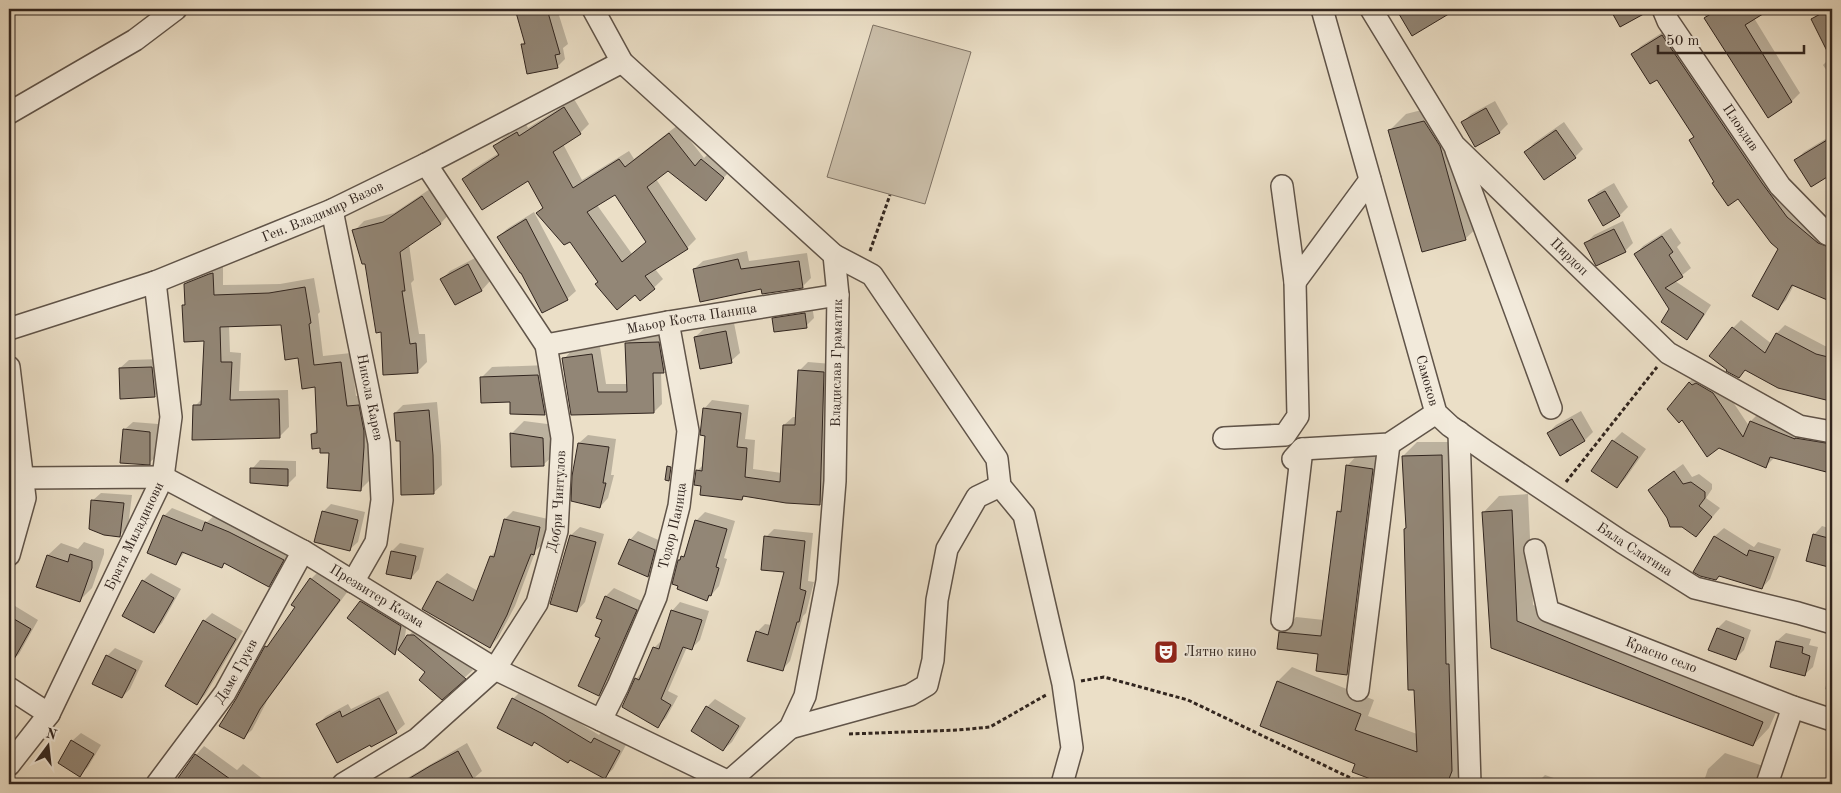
<svg xmlns="http://www.w3.org/2000/svg" width="1841" height="793" font-family="'Old Standard TT',serif">
  <style>
    .green { fill: #cbbfaa; stroke: #7e7264 }
    .shadow { fill: #0003; fill-rule: evenodd }
    .building { fill: #928676; stroke: #31251f; fill-rule: evenodd }
    .lines { fill: none; stroke-linecap: round; stroke-linejoin: round }
    .minor-casing { stroke: #605449; stroke-width: 24 }
    .path { stroke: #31251f; stroke-width: 3; stroke-dasharray: 4 2.5; stroke-linecap: butt }
    .minor { stroke: #f2eadb; stroke-width: 21 }
    .labels { text-anchor: middle; dominant-baseline: central; stroke-width: 4; stroke-linejoin: round; paint-order: stroke }
    .street-label { font-size: 14px; fill: #31251f; stroke: #f2eadb }
    .poi-label { font-size: 14px; fill: #31251f; stroke: #f2eadb; text-anchor: start }
  </style>
  <rect width="100%" height="100%" fill="#ebdfc7"/>
  <filter id="stains"><feTurbulence type="fractalNoise" baseFrequency=".004" numOctaves="4"/><feColorMatrix values="0 0 0 0 .2 0 0 0 0 .09 0 0 0 0 .02 0 0 0 .5 -.17"/></filter>
  <radialGradient id="worn" r=".72"><stop offset=".6" stop-color="#630" stop-opacity="0"/><stop offset="1" stop-color="#630" stop-opacity=".3"/></radialGradient>
  <path class="green" d="M873,25L971,52L925,204L827,177Z"/>
  <path class="shadow" d="M516,9H557L568,44L563,48L565,59L557,67L522,45L525,41Z
    M1397,9H1450L1442,16L1413,34Z
    M1705,9H1763L1754,18L1800,93L1792,101L1768,116L1702,11Z
    M1824,9H1832V79L1823,65L1831,57L1812,19Z
    M1671,27L1832,238V301L1794,285L1786,300L1778,309L1780,249L1739,198L1715,181L1695,136L1657,78L1632,55L1641,46Z
    M574,99L589,124L580,133L563,144L582,180L629,151L634,159L678,125L704,158L711,151L732,168L706,199L668,169L656,179L696,239L687,248L655,269L663,279L641,300L635,293L599,282L570,240L538,213L543,207L528,180L463,179L472,170L499,153L495,146L503,138L526,124L528,128ZM615,194L647,242L632,254L597,205Z
    M1495,101L1508,124L1500,132L1476,146L1463,122L1471,114Z
    M1441,105L1482,223L1465,239L1389,131L1406,114Z
    M1564,122L1583,149L1575,157L1526,152L1534,143Z
    M1832,135V173L1811,186L1796,160L1804,152Z
    M1614,183L1628,207L1620,215L1603,224L1590,201L1598,192Z
    M433,187L450,213L441,223L409,244L414,280L411,283L419,334H425L427,362L417,372L382,331L366,262L354,231L364,221L394,213Z
    M534,212L576,291L567,299L521,271L498,237L507,229Z
    M1623,221L1633,243L1625,251L1585,244L1594,235Z
    M1671,228L1681,243L1677,247L1691,268L1675,281L1711,305L1695,330L1687,338L1671,309L1635,255L1643,246Z
    M747,251L749,261L807,253L811,278L802,287H762L694,269L703,261Z
    M477,257L490,281L482,290L455,304L442,279L450,271Z
    M223,264V285L280,284L314,278L320,312L318,314L323,356L351,353L356,396H368L370,480L361,489L331,452L321,447L312,434L318,428L316,386L282,324L229,325L230,352L241,353L239,391L288,390L289,427L279,437L195,406L203,398L205,340L184,305L186,303L185,284L195,274Z
    M812,305L814,318L806,326L773,319L782,310Z
    M1741,320L1772,344L1777,333L1785,325L1825,346L1832,348V400L1778,386L1733,328Z
    M734,323L740,353L731,361L695,337L704,329Z
    M667,334L672,363L663,371L661,372L662,404L654,412L572,414L564,359L572,350L600,347L606,384H628L627,344L635,336Z
    M160,359L163,388L154,396L120,368L129,360Z
    M808,362L832,364L828,495L820,503L745,495L742,499L703,485L697,471L703,465L706,435L704,409L712,400L749,405L745,439L755,440L753,469L782,473L784,425L793,417H797L799,371Z
    M549,365L555,403L545,413H511V401L482,377L492,367Z
    M1698,374L1721,384L1749,426L1751,421L1759,413L1832,435V472L1775,457L1766,466L1689,382Z
    M437,402L441,446L442,485L433,493L401,440L395,413L403,405Z
    M1581,411L1593,432L1585,440L1548,433L1556,425Z
    M524,421L555,425L556,453L543,465L512,433Z
    M133,422L158,424V455L149,463L124,430Z
    M1622,432L1646,449L1625,479L1617,487L1593,470L1613,441Z
    M588,435L616,439L611,475H614L608,498L600,507L579,443Z
    M1417,442H1455L1465,757L1457,779L1451,784H1388L1353,771L1356,763L1262,725L1278,681L1292,667L1374,700L1368,716L1417,734L1403,456Z
    M1362,450L1388,454L1362,659L1347,674L1320,653L1281,633L1296,617L1324,620L1338,512L1342,508L1347,466Z
    M260,460L296,461V476L288,484L252,469Z
    M1683,464L1692,477L1699,474L1712,484V489L1706,498L1720,508L1696,536L1668,517L1649,491L1658,482Z
    M9,493L19,496L9,524Z
    M101,493L132,495L128,527L120,535L92,501Z
    M1528,494L1533,605L1779,706L1769,728L1753,745L1492,647L1483,513L1499,496Z
    M331,504L365,512L358,542L349,550L323,512Z
    M172,508L207,522L215,515L291,551L277,577L269,585L225,563L221,567L185,552L176,563L164,516Z
    M513,511L548,519L542,545L536,550L515,606L498,638L490,646L423,608L438,581L447,573L478,591L491,556L497,550L505,519Z
    M705,512L735,521L724,558L727,559L719,586L707,600L679,560L687,552L697,520Z
    M1822,526L1832,529V561L1827,566L1814,535Z
    M580,527L604,534L585,602L577,611L551,603L571,535Z
    M1724,528L1754,547L1758,542L1781,549L1770,579L1762,588L1720,575L1716,579L1694,571L1715,536Z
    M774,529L813,533L808,581L814,582L806,613L803,616L790,661L782,670L757,632L765,624L771,625L786,571L766,537Z
    M638,531L663,542L656,567L648,575L630,540Z
    M84,542L104,549V554L92,588L79,601L37,586L48,555L61,543L78,549Z
    M400,543L424,548L419,569L411,578L392,551Z
    M319,571L348,591L268,699L252,730L243,738L237,700L266,647L274,639L296,607L311,579Z
    M151,573L181,589L162,623L154,632L143,581Z
    M614,588L644,602L607,686L599,695L604,619L597,617L606,596Z
    M369,593L408,617L404,642L416,627H422L473,670L442,698L427,672L399,649L395,653L348,618Z
    M680,602L709,611L700,640L692,648L687,647L668,691L678,696L666,718L658,726L623,706L636,679L644,670L654,648L663,639L672,611Z
    M15,606L38,620L19,654L11,662L9,660V613Z
    M212,613L243,631L205,695L197,703L204,621Z
    M1726,620L1751,630L1744,650L1736,658L1718,628Z
    M1786,633L1811,639L1809,645L1818,647L1813,667L1804,675L1777,641Z
    M115,648L143,661L130,689L122,697L107,656Z
    M1832,671V704L1827,702L1830,691L1825,689L1829,674Z
    M388,691L405,724L396,732L318,724L326,716L348,704L351,709Z
    M521,691L552,706L599,735L603,730L627,743L613,769L605,777L535,741L532,744L513,699Z
    M715,699L746,718L732,742L723,750L707,707Z
    M81,733L101,745L88,767L80,775L72,741Z
    M467,743L482,771L473,779L464,784H397Z
    M204,746L237,770L243,764L263,779L259,784H185L186,783L180,778L196,755Z
    M1725,753L1766,767L1759,784H1703L1708,769Z
    M1545,775L1571,784H1536Z
    M70,778L76,784H64Z"/>
  <path class="building" d="M515,9H547L560,54L555,55L558,68L527,74L521,44H525Z
    M1396,9H1457L1412,36Z
    M1610,9H1651V10L1620,27Z
    M1719,9H1771L1745,25L1792,102L1768,118L1704,18Z
    M1830,9H1832V61L1811,19Z
    M1662,35L1762,183L1787,217L1818,243L1832,248V302L1792,285L1778,310L1752,296L1778,249L1771,243L1738,199L1728,206L1712,183L1714,182L1689,140L1694,137L1657,80L1650,84L1631,54Z
    M564,107L581,134L553,152L573,188L619,159L625,167L669,133L695,166L701,159L724,178L706,201L668,171L647,187L688,249L645,276L655,289L640,301L635,295L617,310L595,284L598,282L570,242L564,245L536,213L543,208L528,181L482,210L462,179L499,155L493,146L517,132L519,136ZM615,195L646,242L622,262L587,212Z
    M1486,108L1500,133L1475,147L1461,122Z
    M1424,121L1440,146L1466,240L1422,252L1388,130Z
    M1556,130L1576,158L1544,180L1524,152Z
    M1832,137V174L1811,187L1794,160Z
    M1605,191L1620,216L1603,226L1588,200Z
    M422,196L441,224L400,252L405,291H402L410,344L416,343L418,373L383,375L381,332L376,333L365,264H362L352,230L383,222Z
    M526,219L568,300L542,313L521,273H520L497,237Z
    M1614,229L1626,252L1596,266L1584,243Z
    M1662,236L1673,252L1669,255L1683,277L1665,288L1704,314L1687,340L1661,322L1669,309L1634,254Z
    M738,259L741,269L799,261L803,288L762,294L761,289L700,302L693,269Z
    M468,264L482,291L455,305L440,279Z
    M213,273L214,295L269,293L305,287L311,323L309,324L314,365L341,362L347,406L359,405L364,431V447L361,491L327,488L329,453H320V448L312,449L311,434L317,433L315,387L302,389L298,358L285,360L281,325L220,327L221,362H232L230,400L279,399L280,438L192,440L193,405H201L204,341L184,342L182,305H185L184,284L209,274Z
    M805,313L807,328L774,332L772,318Z
    M1732,327L1765,353L1776,333L1816,354L1832,358V392L1830,401L1778,388L1745,370L1739,378L1726,371L1727,370L1709,356Z
    M726,331L732,363L700,369L694,337Z
    M659,342L664,373H653L654,413L571,415L562,358L592,354L598,392H627L625,343Z
    M152,367L155,397L120,399L119,368Z
    M798,370L824,372L820,505L786,503L743,496L742,500L700,495L701,486L694,485L696,470L702,471L705,436L700,435L703,408L741,413L737,447L747,448L745,477L780,482L783,425H795Z
    M538,375L545,415L510,414V402L481,403L480,377Z
    M1689,382L1692,385L1696,383L1713,393L1743,437L1750,421L1795,439V438L1832,444V465L1830,473L1770,457L1766,468L1719,448L1707,457L1682,420L1679,423L1667,409Z
    M429,410L433,455L434,494L401,495L400,441H396L394,413Z
    M1572,419L1585,441L1560,456L1547,433Z
    M123,429L150,432V465L120,463Z
    M510,433L543,438L544,466L511,467Z
    M1612,440L1638,457L1617,488L1591,471Z
    M578,443L609,447L603,483H606L600,508L571,501L572,476Z
    M1442,455L1446,664H1449L1452,771L1447,784H1384L1352,772L1355,764L1260,726L1277,681L1361,714L1355,730L1417,752L1414,690H1408L1404,529L1406,528L1402,456Z
    M1346,465L1373,469L1347,675L1316,671L1318,654L1277,649L1279,632L1321,636L1337,511L1341,512Z
    M667,466L671,467L669,481L665,480Z
    M250,468L288,469V486L250,483Z
    M1674,471L1683,484L1691,482L1705,492V498L1699,506L1712,517L1696,537L1682,527H1670L1667,518L1648,490Z
    M91,500L124,503L120,537L104,535L89,529Z
    M1512,510L1517,621L1763,722L1753,746L1491,648L1482,512Z
    M322,511L358,520L350,551L314,542Z
    M163,515L202,531L205,522L229,532L284,560L269,587L224,563L222,568L182,552L176,565L147,553Z
    M504,519L540,527L534,555L531,554L507,615L490,648L422,609L437,581L473,601L490,556L494,557Z
    M695,520L727,529L716,567L719,568L711,596L709,595L707,601L677,589L678,586L672,584L678,560H680L681,556L684,557Z
    M1813,534L1832,539V568L1806,561Z
    M570,535L596,542L577,612L550,604Z
    M764,536L805,541L800,589L806,591L799,622H797L783,671L747,661L756,631L768,635L784,572L761,570Z
    M1714,536L1747,556L1749,550L1774,557L1762,589L1719,576L1716,580L1700,576L1693,572Z
    M629,539L655,550L648,577L618,564Z
    M391,551L416,556L411,579L386,574Z
    M70,554L92,561V568L80,602L36,587L47,555L68,562Z
    M310,578L340,600L260,709L244,739L219,726L236,699L265,646L267,647L295,607L291,605Z
    M142,580L174,598L154,633L122,616Z
    M605,596L637,610L599,696L578,686L600,638L595,636L602,620L596,618Z
    M360,601L401,626L395,655L347,618Z
    M671,610L702,620L692,650L683,647L661,699L671,705L658,728L622,707L635,678L639,680L653,647L659,649Z
    M9,616L31,629L9,668Z
    M203,620L236,639L197,705L165,686Z
    M1717,628L1744,638L1736,660L1708,650Z
    M407,635H414L466,679L442,700L419,680L425,672L398,650Z
    M1776,641L1803,647L1802,653L1810,656L1805,676L1770,667Z
    M106,655L136,670L122,698L92,684Z
    M379,698L397,733L371,747L370,745L337,763L316,724L340,711L342,717Z
    M512,698L543,714L591,743L594,738L620,751L605,779L570,760L568,763L534,742L532,746L497,728Z
    M706,706L739,726L723,751L691,731Z
    M71,740L94,754L80,777L58,763Z
    M458,751L476,784H400L430,766Z
    M195,754L237,784H187L178,778Z"/>
  <g class="lines">
    <g class="minor-casing">
      <g id="minor">
        <path d="M593,9L622,62L834,255L838,295L835,481L827,581L805,696L790,728L726,784"/>
        <path id="s1" d="M1322,9L1436,413L1450,426L1487,452L1622,542L1695,588L1798,613L1832,623"/>
        <path id="s2" d="M1371,9L1454,145L1668,353L1799,426L1832,432"/>
        <path id="s3" d="M1663,9L1668,21L1780,186L1827,234L1832,236"/>
        <path d="M9,113L135,40L176,9"/>
        <path d="M1456,150L1551,408"/>
        <path id="s4" d="M332,210L379,443L382,500L376,542L353,582"/>
        <path d="M834,255L872,275L997,459L1000,486L1024,515L1063,684L1072,748L1062,784"/>
        <path d="M1295,282L1370,180"/>
        <path id="s5" d="M9,329L155,282L332,210L426,164L622,62"/>
        <path id="s6" d="M546,345L668,322L838,295"/>
        <path d="M9,367L25,498L9,555"/>
        <path d="M1459,432L1470,784"/>
        <path d="M1224,438L1285,435L1298,416L1295,282L1282,186"/>
        <path d="M1293,459L1302,449L1389,444L1436,413"/>
        <path id="s7" d="M9,477L23,478L163,477L303,551L495,669L729,782"/>
        <path id="s8" d="M1535,550L1548,611L1793,707L1832,720"/>
        <path d="M1282,620L1302,449"/>
        <path d="M9,688L49,714"/>
        <path d="M1358,690L1389,444"/>
        <path id="s9" d="M601,720L618,686L656,597L679,506L688,431L668,322"/>
        <path d="M790,728L910,695L927,685L933,660L937,600L947,549L977,497L1000,486"/>
        <path id="s10" d="M9,765L49,714L163,477L171,417L155,282"/>
        <path id="s11" d="M157,784L225,693L303,551"/>
        <path id="s12" d="M343,784L417,739L495,669L537,603L557,531L562,438L546,345L426,164"/>
        <path d="M1767,784L1793,707"/>
      </g>
    </g>
    <path class="path" d="M870,251L890,195
      M1566,482L1657,367
      M1081,681L1104,677L1188,700L1363,784
      M849,734L958,730L990,727L1046,695"/>
    <use href="#minor" class="minor"/>
  </g>
  <defs>
    <g id="theatre-square" transform="scale(1.25)"><rect x="-9" y="-9" width="18" height="18" rx="4" fill="#8f2418" stroke="#f2eadb"/><path d="M-5-5.5Q0-4 5-5.5V0Q5 5 0 6Q-5 5-5 0ZM-3.3-2.5H-1v1.5H-3.3ZM1-2.5H3.3v1.5H1ZM-2.8 1Q0 5.5 2.8 1Z" fill="#fff"/></g>
  </defs>
  <g fill-rule="evenodd">
    <use href="#theatre-square" x="1166" y="652"/>
  </g>
  <g class="labels">
    <g class="street-label">
      <text stroke="none"><textPath href="#s3" startOffset="142">Пловдив</textPath></text>
      <text stroke="none"><textPath href="#s5" startOffset="335">Ген. Владимир Вазов</textPath></text>
      <text stroke="none"><textPath href="#s2" startOffset="320">Пирдоп</textPath></text>
      <text stroke="none"><textPath href="#s6" startOffset="148">Маьор Коста Паница</textPath></text>
      <text transform="translate(837 363) rotate(-89)">Владислав Граматик</text>
      <text stroke="none"><textPath href="#s1" startOffset="386">Самоков</textPath></text>
      <text stroke="none"><textPath href="#s4" startOffset="191">Никола Карев</textPath></text>
      <text stroke="none"><textPath href="#s12" startOffset="374">Добри Чинтулов</textPath></text>
      <text stroke="none"><textPath href="#s9" startOffset="208">Тодор Паница</textPath></text>
      <text stroke="none"><textPath href="#s10" startOffset="262">Братя Миладинови</textPath></text>
      <text stroke="none"><textPath href="#s1" startOffset="661">Бяла Слатина</textPath></text>
      <text stroke="none"><textPath href="#s7" startOffset="399">Презвитер Козма</textPath></text>
      <text stroke="none"><textPath href="#s8" startOffset="184">Красно село</textPath></text>
      <text stroke="none"><textPath href="#s11" startOffset="138">Даме Груев</textPath></text>
    </g>
    <g class="poi-label">
      <text x="1184" y="652">Лятно кино</text>
    </g>
  </g>
  <rect width="1841" height="793" fill="none" stroke="#ebdfc7" stroke-width="30"/>
  <rect x="10" y="10" width="1821" height="773" fill="none" stroke="#31251f" stroke-width="2.5"/>
  <rect x="15" y="15" width="1811" height="763" fill="none" stroke="#31251f"/>
  <g transform="translate(48 746) rotate(15)" stroke="#f2eadb" stroke-width="4" paint-order="stroke">
  <path d="M0-4L9 19L0 12L-9 19Z" fill="#31251f"/>
  <text y="-8" font-size="14" font-weight="bold" text-anchor="middle" fill="#31251f">N</text>
  </g>
  <path d="M1658 45v8h146v-8" fill="none" stroke="#31251f" stroke-width="2.5"/>
  <text x="1666" y="45" font-size="15" fill="#31251f" stroke="#f2eadb" stroke-width="4" paint-order="stroke">50 m</text>
  <rect width="100%" height="100%" filter="url(#stains)"/>
  <rect width="100%" height="100%" fill="url(#worn)"/>
</svg>
